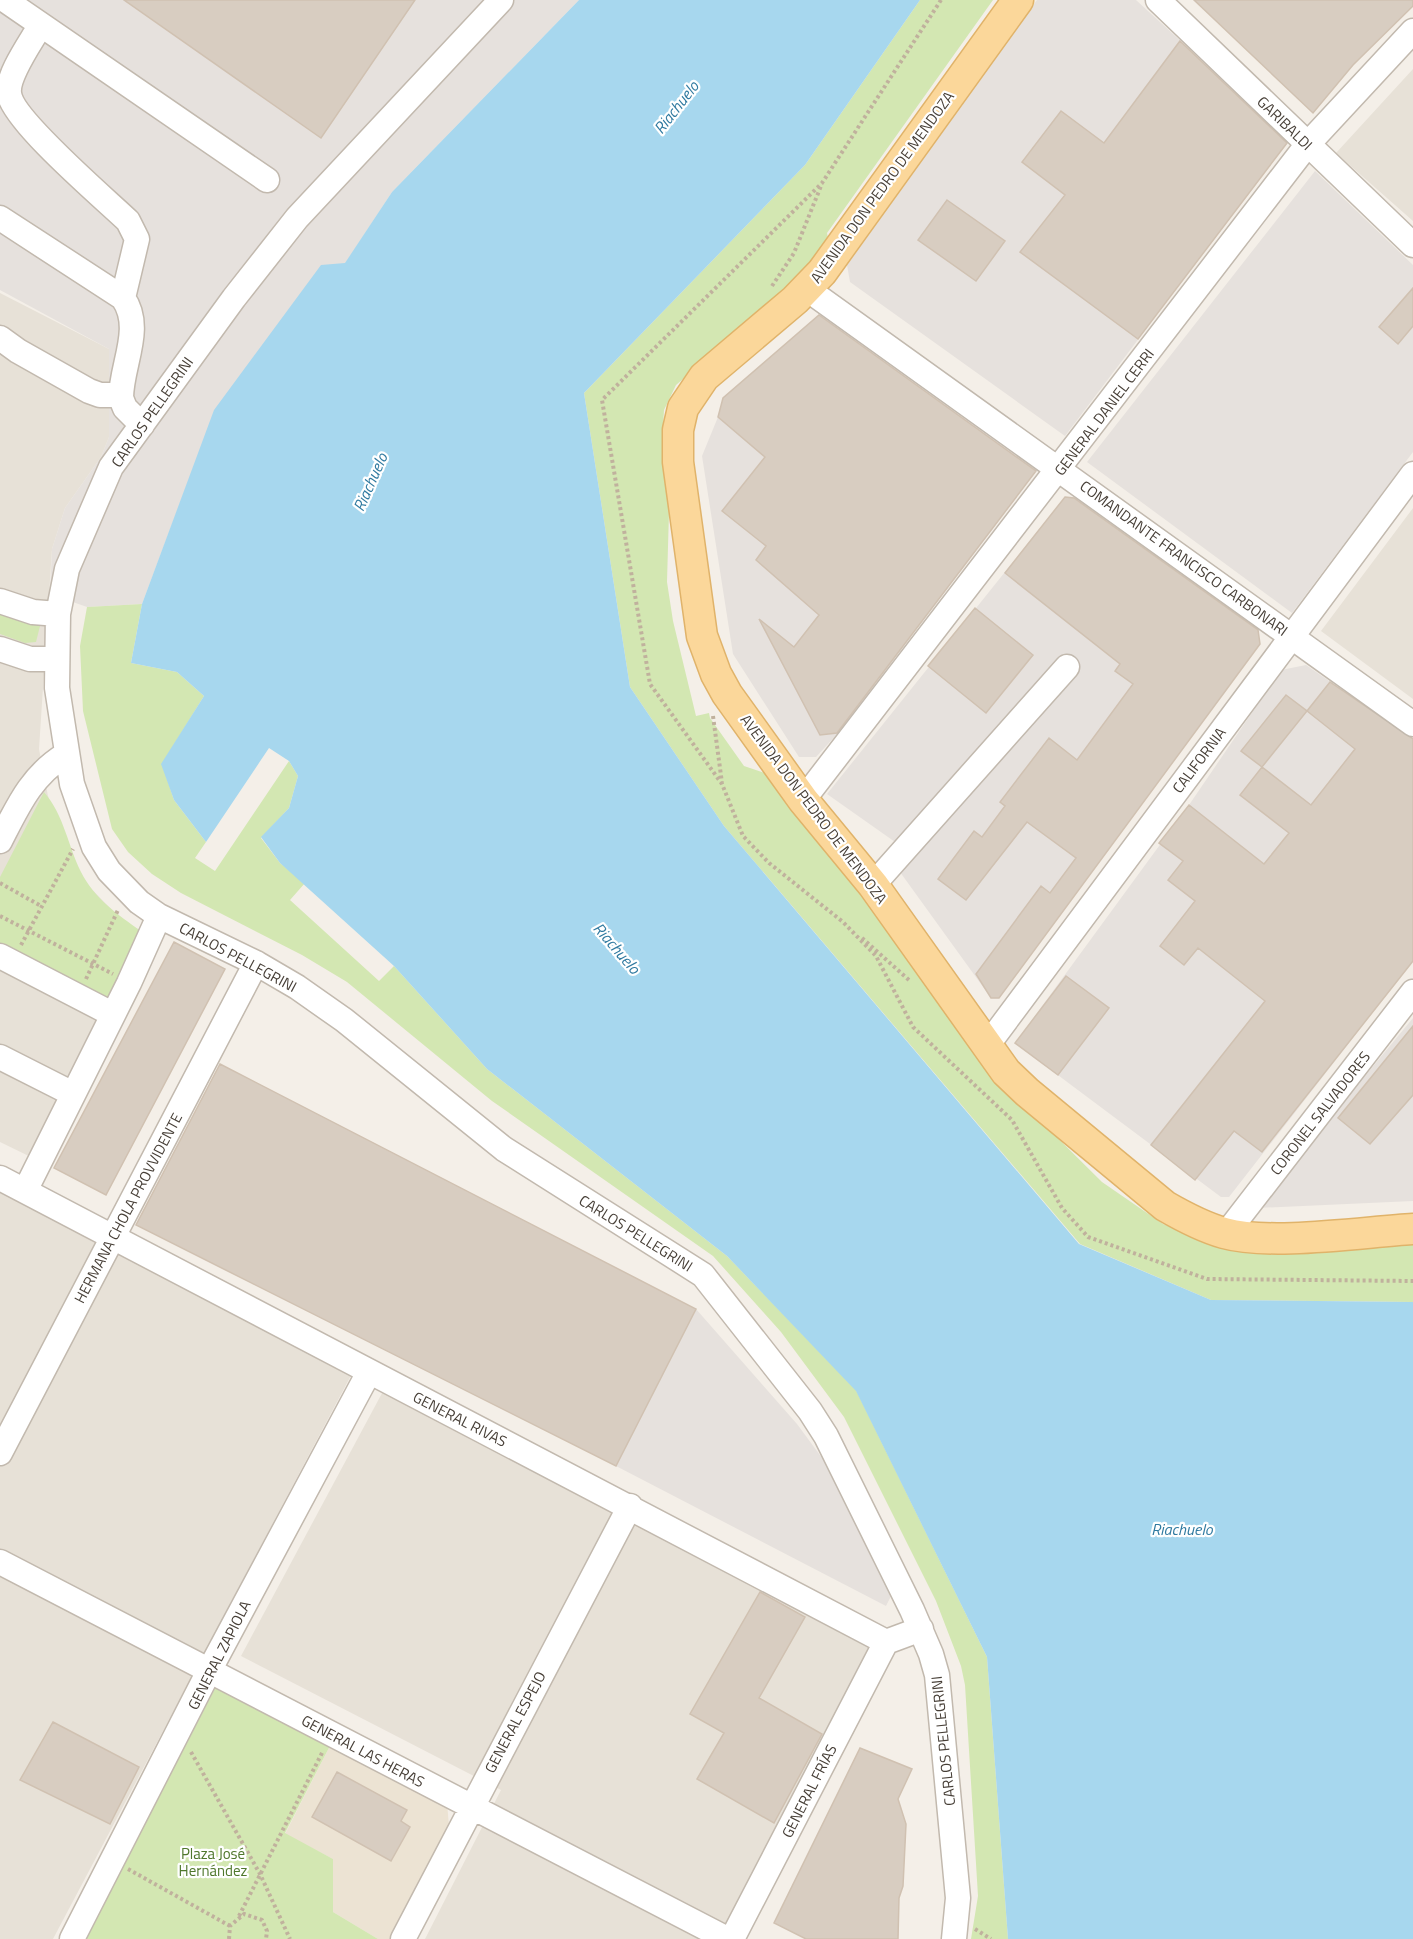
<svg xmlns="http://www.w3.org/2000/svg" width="1413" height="1939" font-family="'Titillium Web',sans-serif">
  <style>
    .residential { fill: #e7e1d7 }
    .industrial { fill: #e6e1dd }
    .education { fill: #ece3d3 }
    .green { fill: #d3e7b2 }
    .water { fill: #a7d7ee }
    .building { fill: #d8cdc1; stroke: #d0c1b1; stroke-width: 1.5 }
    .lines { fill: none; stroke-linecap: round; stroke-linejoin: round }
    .minor-casing { stroke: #c2b9ae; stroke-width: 27 }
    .major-casing { stroke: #e0b36a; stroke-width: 33 }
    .path { stroke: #c0b19d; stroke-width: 4; stroke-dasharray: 3 3; stroke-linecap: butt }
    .minor { stroke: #fff; stroke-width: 24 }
    .major { stroke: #fbd79a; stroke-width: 30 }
    .labels { text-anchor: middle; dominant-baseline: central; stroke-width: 4.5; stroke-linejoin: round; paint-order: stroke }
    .street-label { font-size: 15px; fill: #473f37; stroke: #fff }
    .park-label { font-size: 15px; fill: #4f772c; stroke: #fff }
    .water-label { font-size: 16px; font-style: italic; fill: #307aa0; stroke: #fff }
  </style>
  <rect width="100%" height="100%" fill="#f4efe8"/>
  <path class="residential" d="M1413,69V221L1336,153Z
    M0,293L109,349V437L101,457L65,508L52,549L39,749L48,796L62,838L80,877L133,932L37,1160L0,1142Z
    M1413,508V699L1321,631Z
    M0,1185L357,1364L53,1939H0Z
    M388,1382L873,1649L718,1939H425L501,1790L241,1656Z"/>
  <path class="industrial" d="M0,0H579L392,192L345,264L215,410L142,604L87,607L50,594L52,549L65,508L101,457L109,437V349L0,290Z
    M1037,0H1136L1282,134L1287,143L1065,436L850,282L847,265Z
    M1315,171L1413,265V452L1292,613L1087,462Z
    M821,313L1038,469L839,732L816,757H799L733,654L702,456L718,417L723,398Z
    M1065,497L1085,499L1187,579L1257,629L1260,644L999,998H991L900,872L905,849L827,794Z
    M1306,665L1413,739V961L1229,1197H1221L1015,1043L1189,805L1281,670Z
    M1413,1018V1201L1256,1208Z
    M696,1309L797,1424L828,1466L891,1596L886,1606L616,1466Z"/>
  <path class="education" d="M333,1740L447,1803L449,1826L392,1939H378L333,1912V1859L285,1834Z"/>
  <path class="green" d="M920,0H993L827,233L830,248L797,283L676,385L664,410L662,442L670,477L667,582L673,621L696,716L709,713L710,718L744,766L768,774L832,852L1001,1082L1102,1182L1163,1224L1222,1248L1263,1253L1413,1244V1302L1211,1300L1080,1244L724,826L630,687L584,393L805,165Z
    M142,604L131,663L177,672L204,696L162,764L174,800L206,842L195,858L215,871L289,761L298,776L289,808L261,838L280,863L305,883L290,900L379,981L394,966L487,1069L727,1256L856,1390L987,1657L1008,1939H971L978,1896L965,1685L961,1666L936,1601L844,1417L781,1332L713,1256L492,1101L347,982L302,955L181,893L152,874L128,852L112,829L83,711L80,646L87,607Z
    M0,607L41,622L36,642L25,643L0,634Z
    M44,792C64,815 68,846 81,872C94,898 118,915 141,931L108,1002L0,948V877Z
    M222,1675L333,1740L285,1833L333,1859V1912L378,1939H85Z"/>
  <path class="water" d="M579,0H920L805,165L584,393L630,687L724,826L1079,1244L1211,1300L1413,1302V1939H1008L987,1657L856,1391L727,1256L487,1069L394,966L280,863L261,837L289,808L298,776L289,761L269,748L206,842L174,800L161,764L204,696L177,672L131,663L142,604L214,410L321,265L345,263L392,192Z"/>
  <path class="building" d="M124,0H415L321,138Z
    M1194,0H1413V6L1353,65L1313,113Z
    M1180,41L1287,143L1138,339L1020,252L1065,195L1022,162L1061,111L1104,143Z
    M947,200L1005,241L976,281L918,240Z
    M1413,288V326L1398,344L1379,327Z
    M819,315L1036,471L837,733L820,735L759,619L794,647L819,615L756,560L766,546L722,511L765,457L718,417L723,398Z
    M1065,497L1074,498L1258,630L1260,644L999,998H991L976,974L1041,886L1050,893L1076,858L1027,822L966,900L938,879L974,831L982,837L1005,806L1000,802L1049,738L1077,760L1133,684L1115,671L1120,664L1005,573Z
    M975,608L1033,655L986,713L928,666Z
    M1330,682L1413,739V961L1262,1152L1234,1131L1195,1180L1151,1145L1265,1001L1198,948L1184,965L1160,946L1195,901L1168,880L1183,861L1159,843L1189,805L1264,864L1289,833L1240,795L1262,767L1311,805L1355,749L1307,711Z
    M1286,695L1307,711L1262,767L1241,751Z
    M174,942L225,969L106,1195L54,1168Z
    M1066,976L1109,1008L1058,1075L1015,1043Z
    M1413,1026V1095L1370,1144L1338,1118Z
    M220,1064L696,1309L616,1466L136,1225Z
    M760,1592L805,1617L759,1698L822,1734L774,1823L697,1779L724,1733L690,1714Z
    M53,1722L139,1767L110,1824L20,1780Z
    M860,1748L912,1769L898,1799L906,1824L903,1886L899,1898L898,1939H806L774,1923Z
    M337,1772L407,1810L401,1821L410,1827L391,1861L312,1817Z"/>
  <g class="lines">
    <g class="minor-casing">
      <path id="minor" d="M5,0L267,180
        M501,0L297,218L234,298L111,467L67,569L58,614L57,688L72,784L94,847L109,871L139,902L159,916L256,963L297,987L344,1020L504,1149L703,1275L810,1411L826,1436L912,1610L931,1654L937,1675L958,1898L954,1939
        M1158,0L1413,245
        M40,26C31,42 7,75 9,93C11,119 105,199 128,221L137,239L123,298
        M0,218L123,298C144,328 121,365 121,398L125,408L142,425
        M807,289L1413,724
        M0,338L18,351L89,391L100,395H121
        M0,601L33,612L58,614
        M0,649L30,659H55
        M803,800L1307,145L1413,31
        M0,841C18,806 31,776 65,755
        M873,885L1067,667
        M0,956L112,1014
        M986,1047L1413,474
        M0,1057L73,1094
        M0,1178L886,1642L921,1629
        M25,1191L129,983L159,916
        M1226,1234L1413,992
        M0,1453L256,963
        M0,1562L727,1939
        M72,1939L209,1671L369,1372
        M403,1939L630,1506
        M732,1939L886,1642"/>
    </g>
    <g class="major-casing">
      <path id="major" d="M1018,0L822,272L795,300L704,377L683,408L678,430V462L702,636L716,674L727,694L803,800L873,885L1006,1072L1027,1092L1165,1206C1184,1217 1203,1227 1224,1233C1270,1246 1363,1232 1413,1229"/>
    </g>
    <path class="path" d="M941,0L822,183L602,400L650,684L722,784L743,836L769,863L843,922L876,956L913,1027L1012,1120L1062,1208L1088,1237L1207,1279L1413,1281
      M772,286L794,253L821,186
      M713,716L722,783
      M0,883L41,906
      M0,916L113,974
      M862,938L910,981
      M21,945L73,849
      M86,979L118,910
      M191,1752L260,1874L290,1939
      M128,1869L230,1926
      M239,1916L323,1751
      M975,1929L991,1939
      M229,1939L230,1926L244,1914L262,1920L267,1931L266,1939"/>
    <use href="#minor" class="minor"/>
    <use href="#major" class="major"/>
  </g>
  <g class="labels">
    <g class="street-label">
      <text transform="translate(1285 123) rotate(44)">GARIBALDI</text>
      <text transform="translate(882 187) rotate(-54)">AVENIDA DON PEDRO DE MENDOZA</text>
      <text transform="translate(152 412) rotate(-55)">CARLOS PELLEGRINI</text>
      <text transform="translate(1104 412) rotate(-53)">GENERAL DANIEL CERRI</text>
      <text transform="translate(1184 558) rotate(36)">COMANDANTE FRANCISCO CARBONARI</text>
      <text transform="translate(1199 760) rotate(-53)">CALIFORNIA</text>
      <text transform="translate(814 809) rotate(53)">AVENIDA DON PEDRO DE MENDOZA</text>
      <text transform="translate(238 957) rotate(28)">CARLOS PELLEGRINI</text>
      <text transform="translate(1320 1113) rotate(-52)">CORONEL SALVADORES</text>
      <text transform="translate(128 1208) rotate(-62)">HERMANA CHOLA PROVVIDENTE</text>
      <text transform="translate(636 1233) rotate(32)">CARLOS PELLEGRINI</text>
      <text transform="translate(460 1419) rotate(27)">GENERAL RIVAS</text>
      <text transform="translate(219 1655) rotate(-63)">GENERAL ZAPIOLA</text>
      <text transform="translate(515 1722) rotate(-62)">GENERAL ESPEJO</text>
      <text transform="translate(943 1741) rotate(-96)">CARLOS PELLEGRINI</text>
      <text transform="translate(363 1751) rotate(28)">GENERAL LAS HERAS</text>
      <text transform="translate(809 1791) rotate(-63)">GENERAL FRÍAS</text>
    </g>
    <g class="park-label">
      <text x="213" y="1853">Plaza José<tspan x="213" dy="17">Hernández</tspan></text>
    </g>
    <g class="water-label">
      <text transform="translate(676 107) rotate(-52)">Riachuelo</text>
      <text transform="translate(370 482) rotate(-66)">Riachuelo</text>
      <text transform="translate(617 948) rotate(49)">Riachuelo</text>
      <text x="1182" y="1529">Riachuelo</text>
    </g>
  </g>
</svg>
